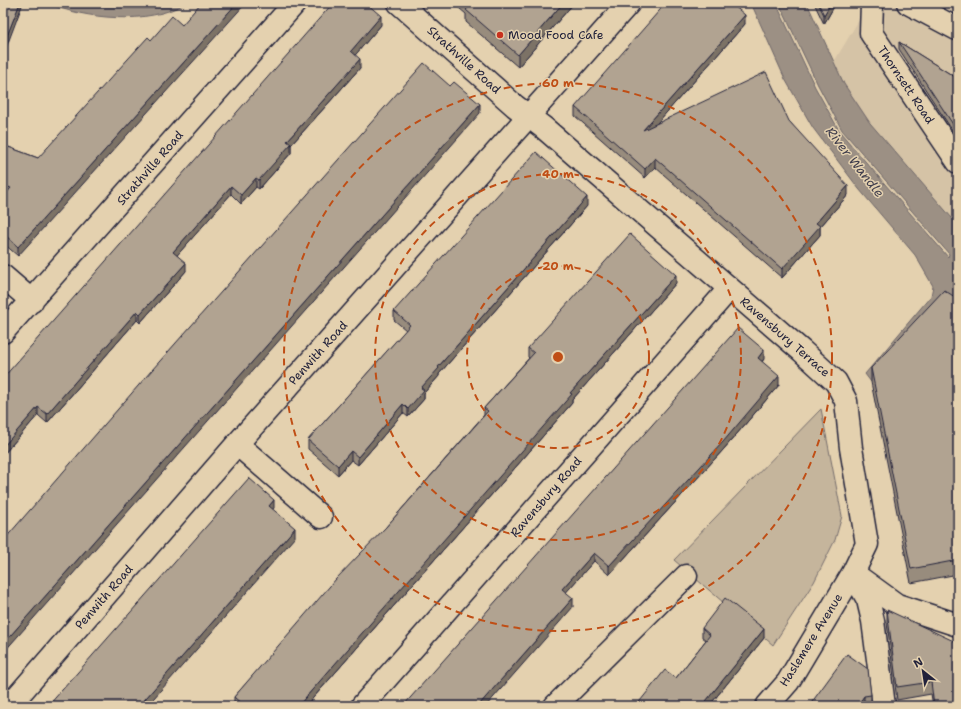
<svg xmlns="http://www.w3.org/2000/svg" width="961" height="709" font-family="'Shantell Sans',sans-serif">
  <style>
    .built { fill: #d5c3a6 }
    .green { fill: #c5b59c; stroke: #746c6c }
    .water { fill: #9c9084; stroke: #6b6467 }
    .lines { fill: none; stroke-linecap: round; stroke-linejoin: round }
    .minor-casing { stroke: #22223b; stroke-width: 25 }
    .minor { stroke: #e4d1af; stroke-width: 22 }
    .wall { fill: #988c7d; stroke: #22223b }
    .shaded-wall { fill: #7c7266; stroke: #22223b }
    .building { fill: #b1a391; stroke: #22223b }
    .ring { fill: none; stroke: #c04e15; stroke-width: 2; stroke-dasharray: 7 5 }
    .poi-dot { fill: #c8321e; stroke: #e4d1af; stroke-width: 1.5 }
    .labels { text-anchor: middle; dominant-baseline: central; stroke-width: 3; stroke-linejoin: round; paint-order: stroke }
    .poi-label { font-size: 12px; fill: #22223b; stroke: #e4d1af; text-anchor: start }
    .street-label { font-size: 12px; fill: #22223b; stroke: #e4d1af }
    .water-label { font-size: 13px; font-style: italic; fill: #403e4d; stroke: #e4d1af }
    .centre { fill: #c04e15; stroke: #e4d1af; stroke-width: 2 }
    .ring-label { font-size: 12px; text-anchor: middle; font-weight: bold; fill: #c04e15; stroke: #e4d1af; stroke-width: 3; stroke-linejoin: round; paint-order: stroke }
  </style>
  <rect width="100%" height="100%" fill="#e4d1af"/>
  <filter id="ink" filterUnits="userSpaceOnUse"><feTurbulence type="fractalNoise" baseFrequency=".025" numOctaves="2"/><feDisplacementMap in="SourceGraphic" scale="8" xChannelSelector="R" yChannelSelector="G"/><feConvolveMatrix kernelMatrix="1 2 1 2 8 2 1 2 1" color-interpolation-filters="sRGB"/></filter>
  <g filter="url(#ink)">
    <path class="built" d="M869,3H958V225L870,123L844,84L834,62Z"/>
    <path class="green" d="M821,409L842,516L835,540L814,582L773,645L674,560Z"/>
    <path class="water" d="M46,3H186C148,26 85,19 46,3Z
      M751,3H776L815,87L840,132L948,257L949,254L842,130L818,85L779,3H807L844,84L870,123L958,225V313L944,305L871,382L865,374L931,296L933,286L915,255L859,189L813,128L785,79Z"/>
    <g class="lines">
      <g class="minor-casing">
        <path id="minor" d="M399,3L515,106L544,128L802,351L836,382L846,401L851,448L867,544L853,573L788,682L767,706
          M872,3L871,33L958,162
          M908,3L957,29
          M3,276L32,301
          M3,332L295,3
          M237,444L321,517
          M853,573L868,600L873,621L884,706
          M857,576L897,605L958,625
          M9,706L237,444L629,3
          M362,706L729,289
          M555,706L686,576"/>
      </g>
      <use href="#minor" class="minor"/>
    </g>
    <path class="wall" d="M30,3H41L39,7Z
      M453,3H574L518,67L466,22V14Z
      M738,3V6L737,8L745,24L657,123L789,121L848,195L820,227V235L782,278L655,167L645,178L575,116V107Z
      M814,3H836L824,24Z
      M381,25L355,55L360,68L291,145V153L259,189L256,187L241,204L231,194L177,255L186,271L140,323L137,320L47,423L38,415L3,455V378Z
      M899,42L955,77L958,70V139L899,49Z
      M3,145L38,158L18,256L3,243V197L5,195H3Z
      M587,206L439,374V376L424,393V399L408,417L403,413L358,465L351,460L338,475L308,449V440L406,330L394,320V311Z
      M676,283L572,400V403L306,706H235L234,705V697L386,527L484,415V408L529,358L528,357V348Z
      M958,299V574L911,583L871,382V368Z
      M764,359L762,362L779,385L723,450L609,575L594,561L566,592L573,607L403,706Z
      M887,610L958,706H933L931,694L897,700L887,623Z
      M702,628L764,638L709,706H636L676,678L706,640L702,637Z
      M847,654L871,695V704L864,705Z"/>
    <path class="shaded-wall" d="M20,3H23L3,56V46Z
      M237,3H246L18,256V247Z
      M563,3H574L518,67V55Z
      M733,3H738V6L732,13V4Z
      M831,3H836L824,24V15Z
      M745,15V24L643,139V130Z
      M381,16V25L351,60V51Z
      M360,59V68L291,145V153L259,189V180L287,141Z
      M480,104V113L3,653V644Z
      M655,158V167L645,178V169Z
      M256,178V187L241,204V195Z
      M231,186V194L173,260V252Z
      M848,186V195L820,227V235L782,278V269L816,223Z
      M587,197V206L439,374V376L424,393V399L408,417V409L421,388L438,367Z
      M186,263V271L140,323V314Z
      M676,275V283L572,400V403L306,706H298L570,393Z
      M137,311V320L47,423V414Z
      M764,350V359L758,366V358Z
      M779,376V385L723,450L609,575V566Z
      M403,404V413L358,465V457Z
      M38,407V415L3,455V447Z
      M351,451V460L338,475V466Z
      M274,500V508L269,514V506Z
      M295,528V537L147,706H139Z
      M594,553V561L562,597V589Z
      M573,598V607L486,706H478Z
      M764,629V638L709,706H702Z
      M864,696V706H857Z"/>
    <path class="building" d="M3,3H20L3,46Z
      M201,3H237L18,247L3,233V197L11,188L3,185V145L38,158L148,37L151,40L172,16L182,25Z
      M333,3H366L381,16L351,51L360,59L287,141L291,144L259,180L256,178L241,195L231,186L173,252L186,263L140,314L137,311L47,414L38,407L3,447V378Z
      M466,3H563L518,55L466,10L470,6Z
      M666,3H733L732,4L745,15L643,130L766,72L789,121L848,186L816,223L820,226L782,269L655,158L645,169L575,107Z
      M818,3H831L824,15Z
      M899,42L955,77L958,70V132Z
      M424,63L450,86L454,82L480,104L3,644V541L152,370Z
      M536,152L587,197L438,367L439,368L421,388L424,390L408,409L403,404L358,457L351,451L338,466L308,440L410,325L394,311Z
      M630,234L676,275L570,393L572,394L298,706H244L234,697L336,579L386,527L488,411L484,408L534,353L528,348Z
      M944,290L958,299V560L911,569L871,368Z
      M738,328L764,350L758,358L779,376L723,442L609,566L594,553L562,589L573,598L478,706H403Z
      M249,478L274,500L269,506L295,528L139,706H48Z
      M725,598L764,629L702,706H636L665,670L676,678L710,635L702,628Z
      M887,610L958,643V706H934L931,682L897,687Z
      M847,654L868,669L871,695L864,696L857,706H809Z"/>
  </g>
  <g class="ring">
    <circle cx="558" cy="357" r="91"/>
    <circle cx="558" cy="357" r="183"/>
    <circle cx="558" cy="357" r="274"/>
  </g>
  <circle class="poi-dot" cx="500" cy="35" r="4"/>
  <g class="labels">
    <g class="poi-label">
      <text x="508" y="35">Mood Food Cafe</text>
    </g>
    <g class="street-label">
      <text transform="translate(464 60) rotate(42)">Strathville Road</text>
      <text transform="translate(906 85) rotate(56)">Thornsett Road</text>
      <text transform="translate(150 168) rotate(-49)">Strathville Road</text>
      <text transform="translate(785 337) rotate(41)">Ravensbury Terrace</text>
      <text transform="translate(318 353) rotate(-48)">Penwith Road</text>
      <text transform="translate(546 497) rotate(-49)">Ravensbury Road</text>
      <text transform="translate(104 597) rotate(-49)">Penwith Road</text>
      <text transform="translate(811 640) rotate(-58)">Haslemere Avenue</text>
    </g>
    <g class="water-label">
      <text transform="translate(855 162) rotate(52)">River Wandle</text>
    </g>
  </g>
  <circle cx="558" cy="357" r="6" class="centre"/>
  <g class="ring-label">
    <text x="558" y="87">60 m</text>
    <text x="558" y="178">40 m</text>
    <text x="558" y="270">20 m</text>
  </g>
  <rect width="961" height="709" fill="none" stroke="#e4d1af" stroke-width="16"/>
  <rect x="8" y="8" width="945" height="693" fill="none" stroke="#22223b" stroke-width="1.5" filter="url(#ink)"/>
  <g transform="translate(923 671) rotate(330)" stroke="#e4d1af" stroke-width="3" paint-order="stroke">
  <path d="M0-3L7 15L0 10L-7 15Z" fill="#22223b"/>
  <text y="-6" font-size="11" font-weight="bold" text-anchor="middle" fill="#22223b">N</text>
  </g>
</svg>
